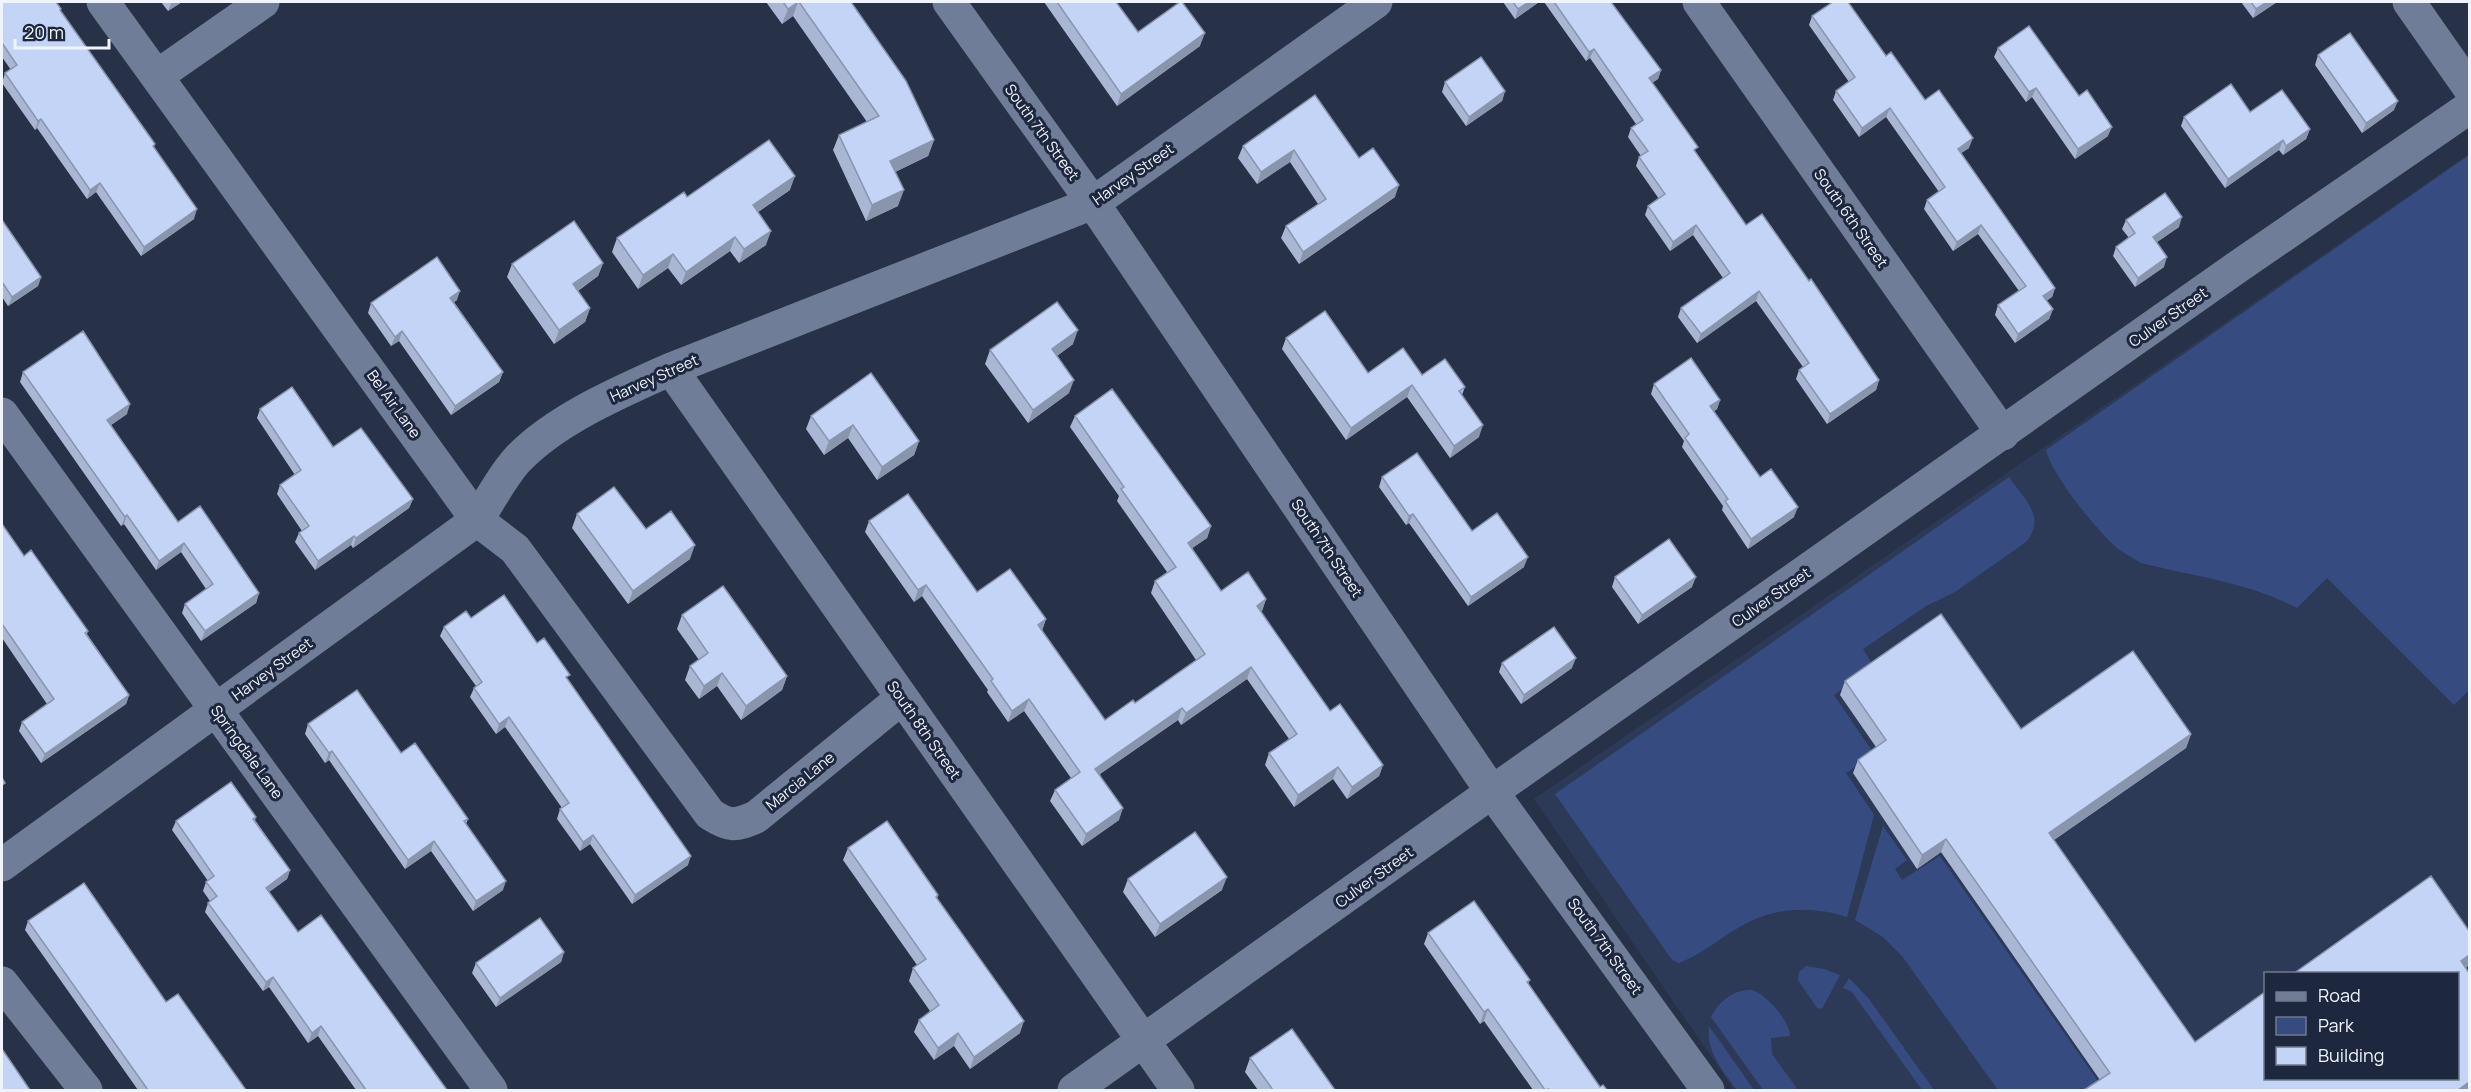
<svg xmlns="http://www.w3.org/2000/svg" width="2471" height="1092" font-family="Manrope,sans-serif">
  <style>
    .built { fill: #2c3957; fill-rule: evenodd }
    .green { fill: #364c81 }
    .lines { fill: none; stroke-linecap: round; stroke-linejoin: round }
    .minor { stroke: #707d98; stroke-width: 33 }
    .wall { fill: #a9b6d4 }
    .shaded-wall { fill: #8994ad }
    .building { fill: #c4d4f7; stroke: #8994ad; stroke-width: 1.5 }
    .labels { text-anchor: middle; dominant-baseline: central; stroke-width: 6; stroke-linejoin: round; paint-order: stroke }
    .street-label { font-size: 15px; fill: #eff4fd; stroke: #1d273e }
  </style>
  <rect width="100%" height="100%" fill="#273148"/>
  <path class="built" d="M2469,154V1090H1734L1534,799ZM2266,974H2458V1078H2266Z"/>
  <path class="green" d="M2469,155L2470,689L2454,705L2327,578L2297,608C2250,583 2193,576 2141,563C2133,558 2125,554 2117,548C2097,531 2051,474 2046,450Z
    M2009,477C2024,499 2047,517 2026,542L1955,592L1926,606L1863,649L1874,667L1834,695L1874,754L1846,773L1874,815L1847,917C1812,906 1775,907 1743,925C1721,937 1703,954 1679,963L1672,960L1555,794Z
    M1883,826L1907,860L1895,869L1902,880L1940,856L2100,1084L2091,1090H1998L1902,956L1883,937L1855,920Z
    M1806,966L1824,969L1840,975L1822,1009L1817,1008L1798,980L1799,972Z
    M1849,978L1869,999L1934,1090H1922L1852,992L1843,988Z
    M1752,990C1766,994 1790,1021 1790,1036L1771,1038L1772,1054L1798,1090H1763L1711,1017C1719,1001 1734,989 1752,990Z
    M1709,1026L1754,1090H1737C1723,1071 1706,1052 1709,1026Z"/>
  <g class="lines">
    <path class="minor" d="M103,2L477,520L515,549L710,814C730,827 735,826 756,817L902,698
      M949,2L1093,203L1492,792L1708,1090
      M1699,2L2003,434
      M2409,2L2470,89
      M157,76L263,2
      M671,369L1178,1090
      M2,414L491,1090
      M2,865L477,520C490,501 502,476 518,459C556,419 622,391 671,369L1093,203L1376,2
      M2,983L86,1090
      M1074,1090L1492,792L2236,268L2470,107"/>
  </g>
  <path class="wall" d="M2,2L61,9L60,11L155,144L154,147L194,219L141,256L96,192L87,199L37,128L35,130L2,83L5,73L11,70L2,57Z
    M161,2H182L168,11Z
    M766,2H851L934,140L928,156L895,172L898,206L866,221L833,150L839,135L867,122L793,16L782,24Z
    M1044,2H1116L1138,32L1200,46L1117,106Z
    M1503,2H1539L1515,19Z
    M1544,2H1611L1661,70L1658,79L1652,83L1696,153L1746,225L1879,380L1876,390L1827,424L1796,379L1799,370L1803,367L1756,301L1697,343L1678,317L1681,308L1723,278L1693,235L1670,251L1645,215L1648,206L1659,199L1636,166L1639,157L1641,156L1628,137L1631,128L1636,124L1590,58L1586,61Z
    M2241,2H2277L2253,18Z
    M1812,16L1886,56L1925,100L1969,148L1961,153L2055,288L2052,297L2046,301L2053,309L2049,319L2015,343L1995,315L1998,305L2019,291L1978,234L1953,251L1924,209L1927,200L1939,192L1886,117L1859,137L1833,100L1836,91L1849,82L1809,25Z
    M1998,48L2079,96L2108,136L2075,159L2032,97L2026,102L1994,57Z
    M2318,55L2394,110L2362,133L2315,65Z
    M1445,82L1505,91L1502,101L1466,126L1442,92Z
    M1315,95L1359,158L1395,197L1299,264L1281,238L1286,226L1318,204L1290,162L1257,184L1238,158L1243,146Z
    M2250,112L2310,129L2306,139L2283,155L2279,150L2225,188L2181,126L2184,117Z
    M790,190L758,212L766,245L739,263L730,251L681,285L668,268L638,289L612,252L617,238Z
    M2,220L41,277L38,286L8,306L2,297Z
    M2126,220L2179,227L2157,242L2164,267L2135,287L2113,256L2116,247L2129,238L2122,229Z
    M603,263L598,276L578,291L590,308L585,322L554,344L507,277L512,264Z
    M457,300L454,302L503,372L499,382L451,415L399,341L391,346L368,313L371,303Z
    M1286,338L1368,373L1422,375L1465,387L1462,395L1479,437L1450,458L1407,397L1346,440L1282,349Z
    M1073,344L1057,356L1069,393L1028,423L985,364L990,350Z
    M23,372L127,414L111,425L178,522L259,593L256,603L201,641L182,613L185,604L206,589L181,552L156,570L124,524L121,526L20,382Z
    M871,373L919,441L914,455L877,480L848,438L824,455L806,429L811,416Z
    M1654,384L1720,400L1717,409L1714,411L1760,477L1794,517L1748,549L1722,510L1723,506L1682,447L1684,441L1651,394Z
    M260,409L333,447L413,499L409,508L353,548L351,545L315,570L295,542L299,533L302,531L277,494L280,485L295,475L257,418Z
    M1075,416L1211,526L1207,538L1192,548L1221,591L1266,599L1262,611L1261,612L1330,711L1383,765L1379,776L1347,799L1333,779L1294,807L1265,765L1269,753L1289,739L1247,679L1181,725L1178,720L1100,774L1119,820L1082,846L1050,801L1055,790L1071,778L1024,711L1008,722L987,692L988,690L922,596L914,602L865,532L869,521L977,592L1046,619L1042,630L1105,720L1135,703L1196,660L1151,593L1155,581L1167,572L1117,501L1119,496L1070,427Z
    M1382,477L1524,567L1468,606L1409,523L1406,525L1379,487Z
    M577,514L646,529L690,559L628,604L572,528Z
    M2,524L24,556L88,631L87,634L129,695L126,704L41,763L19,731L22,722L47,704L2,638Z
    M1615,577L1692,587L1638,624L1612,587Z
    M1941,614L2021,729L2133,651L2191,734L2186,748L2054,840L2195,1042L2265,992V1078H2457V974H2293L2431,876L2469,931V965L2466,968L2469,973V1090H2084L2100,1080L1941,852L1917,869L1853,773L1858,760L1876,747L1840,695L1845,681Z
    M682,615L787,676L782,690L741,720L717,686L699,699L685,680L690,666L699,660L677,629Z
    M471,618L537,643L568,680L688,865L632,904L590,844L580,851L557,819L560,809L562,808L505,727L496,734L470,697L474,688L476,686L440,636L444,627Z
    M1502,663L1572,668L1521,704L1499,672Z
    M308,724L401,753L468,819L466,824L503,890L473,911L431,851L405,869L329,760L325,763L305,734Z
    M256,817L255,820L290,870L287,879L269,892L298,932L447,1090H356L318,1036L308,1043L269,987L263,991L205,912L208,903L210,901L203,891L206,882L208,881L172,830L176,821Z
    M848,848L938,895L937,899L1020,1033L970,1069L954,1046L934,1060L914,1032L919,1020L930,1011L909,981L913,968L917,965L843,860Z
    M1128,879L1222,890L1155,937L1123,892Z
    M28,921L166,1002L246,1090H138L25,930Z
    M1428,933L1530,980L1528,984L1600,1087L1607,1090H1533L1484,1021L1480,1024L1424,944Z
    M564,952L561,962L496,1007L472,973L476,963Z
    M1250,1058L1335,1090H1258L1245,1072Z"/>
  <path class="shaded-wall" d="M172,2H182L168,11Z
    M798,2L793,16L782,24L788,9Z
    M1529,2H1539L1515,19L1518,9Z
    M2267,2H2277L2253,18L2256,9Z
    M1205,33L1200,46L1117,106L1121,94Z
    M1594,49L1590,58L1586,61L1589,52Z
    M1661,70L1658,79L1646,87L1649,78Z
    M2036,88L2032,97L2026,102L2029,92Z
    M1505,91L1502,101L1466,126L1469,117Z
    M2398,101L2394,110L2362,133L2366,123Z
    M1890,108L1886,117L1859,137L1862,128Z
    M41,119L37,128L35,130L38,121Z
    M2112,127L2108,136L2075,159L2078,149Z
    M2310,129L2306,139L2283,155L2286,146Z
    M1973,138L1969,148L1954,158L1958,149Z
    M934,140L928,156L885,177L890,161Z
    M2283,140L2279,150L2225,188L2228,179Z
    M1294,150L1290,162L1257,184L1261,172Z
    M795,176L790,190L748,219L753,205Z
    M100,183L96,192L87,199L90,190Z
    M1399,185L1395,197L1299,264L1303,252Z
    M904,190L898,206L866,221L872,205Z
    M197,209L194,219L141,256L144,247Z
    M2182,217L2179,227L2150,247L2153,237Z
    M1696,225L1693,235L1670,251L1673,242Z
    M1981,225L1978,234L1953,251L1957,242Z
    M771,231L766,245L739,263L744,249Z
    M735,237L730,251L681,285L686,272Z
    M673,254L668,268L638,289L643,275Z
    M2167,257L2164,267L2135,287L2138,278Z
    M603,263L598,276L568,298L573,284Z
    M41,277L38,286L8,306L12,297Z
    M2055,288L2052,297L2040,305L2043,296Z
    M460,291L457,300L447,307L450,298Z
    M1759,291L1756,301L1697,343L1701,334Z
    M590,308L585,322L554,344L559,330Z
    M2053,309L2049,319L2015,343L2018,334Z
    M1078,330L1073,344L1047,363L1052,349Z
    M402,331L399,341L391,346L395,337Z
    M503,372L499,382L451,415L455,406Z
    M1074,380L1069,393L1028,423L1033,410Z
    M1879,380L1876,390L1827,424L1830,414Z
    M1412,385L1407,397L1346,440L1351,428Z
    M1720,400L1717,409L1707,416L1710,406Z
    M130,404L127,414L104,430L107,420Z
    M853,425L848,438L824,455L829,441Z
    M1483,425L1479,437L1450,458L1454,446Z
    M919,441L914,455L877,480L882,467Z
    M413,499L409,508L353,548L356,538Z
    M1798,507L1794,517L1748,549L1751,539Z
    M1413,514L1409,523L1406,525L1409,516Z
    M127,515L124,524L121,526L125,517Z
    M1211,526L1207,538L1184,554L1188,543Z
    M354,536L351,545L315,570L318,561Z
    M184,543L181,552L156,570L159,561Z
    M695,545L690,559L628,604L633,591Z
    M1528,557L1524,567L1468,606L1471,597Z
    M1696,577L1692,587L1638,624L1642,615Z
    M926,585L922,596L914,602L918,590Z
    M259,593L256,603L201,641L205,631Z
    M1266,599L1262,611L1252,617L1257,606Z
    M1046,619L1042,631L1038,625Z
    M1576,658L1572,668L1521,704L1524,695Z
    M1251,667L1247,679L1181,725L1186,713Z
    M722,673L717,686L699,699L704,686Z
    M787,676L782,690L741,720L746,706Z
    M129,695L126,704L41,763L45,754Z
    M1029,699L1024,711L1008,722L1012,711Z
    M1182,708L1178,720L1091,780L1095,769Z
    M509,717L505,727L496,734L499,724Z
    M2191,734L2186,748L2044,847L2049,833Z
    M332,751L329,760L325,763L329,753Z
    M1383,765L1379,776L1347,799L1352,787Z
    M1338,767L1333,779L1294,807L1298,795Z
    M1123,808L1119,820L1082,846L1086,834Z
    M593,835L590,844L580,851L583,842Z
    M1946,839L1941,852L1917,869L1922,855Z
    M434,841L431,851L405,869L408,860Z
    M691,856L688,865L632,904L635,895Z
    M290,870L287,879L262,897L266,888Z
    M1227,877L1222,890L1155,937L1160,924Z
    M506,881L503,890L473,911L476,901Z
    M564,952L561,962L496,1007L500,998Z
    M2469,955V965L2457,974L2461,961Z
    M273,977L269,987L263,991L266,982Z
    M1488,1009L1484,1021L1480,1024L1484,1012Z
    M1024,1021L1020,1033L970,1069L974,1057Z
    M321,1026L318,1036L308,1043L312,1033Z
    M958,1033L954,1046L934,1060L938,1048Z
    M2469,1082V1090H2458Z"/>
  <path class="building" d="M2,2H56L61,9L60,10L155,144L153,146L197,209L144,247L100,183L90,190L41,119L38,121L5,73L17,65L2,43Z
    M783,2H798L788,9Z
    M799,2H851L906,81L934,140L890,161L904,190L872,205L839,135L879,116Z
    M1057,2H1116L1138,32L1180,2H1182L1205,33L1121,94Z
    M1513,2H1529L1518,9Z
    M1554,2H1611L1661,70L1649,78L1698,147L1694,150L1746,225L1762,214L1809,281L1811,279L1879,380L1830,414L1799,370L1809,363L1759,291L1701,334L1681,308L1730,273L1696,225L1673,242L1648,206L1665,194L1639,157L1648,151L1631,128L1643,120L1594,49L1589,52Z
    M1833,2H1848L1886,56L1891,52L1925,100L1939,90L1973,138L1958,149L2055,288L2043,296L2053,309L2018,334L1998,305L2026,286L1981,225L1957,242L1927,200L1945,187L1890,108L1862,128L1836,91L1855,77L1812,16Z
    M2251,2H2267L2256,9Z
    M2029,26L2079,96L2087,90L2112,127L2078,149L2036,88L2029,92L1998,48Z
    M2350,33L2398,101L2366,123L2318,55Z
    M1481,57L1505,91L1469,117L1445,82Z
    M2231,84L2250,112L2282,90L2310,129L2286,146L2283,140L2228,179L2184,117Z
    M1315,95L1359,158L1373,148L1399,185L1303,252L1286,226L1326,199L1294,150L1261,172L1243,146Z
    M769,140L795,176L753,205L771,231L744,249L735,237L686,272L673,254L643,275L617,238L684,192L687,197Z
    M2165,193L2182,217L2153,237L2167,257L2138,278L2116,247L2135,233L2126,220Z
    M2,220L41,277L12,297L2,282Z
    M574,221L603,263L573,284L590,308L559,330L512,264Z
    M437,257L460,291L450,298L503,372L455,406L402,331L395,337L371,303Z
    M1057,302L1078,330L1052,349L1074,380L1033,410L990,350Z
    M1325,311L1368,373L1403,348L1422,375L1445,359L1465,387L1459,391L1483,425L1454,446L1412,385L1351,428L1286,338Z
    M83,331L130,404L107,420L178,522L200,506L259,593L205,631L185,604L213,584L184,543L159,561L127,515L125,517L23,372Z
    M1691,358L1720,400L1710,406L1760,477L1771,469L1798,507L1751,539L1725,501L1728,499L1685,438L1689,434L1654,384Z
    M871,373L919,441L882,467L853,425L829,441L811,416Z
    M292,387L333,447L361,428L413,499L356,538L354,536L318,561L299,533L309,526L280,485L301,470L260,409Z
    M1112,389L1211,526L1188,543L1221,591L1248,572L1266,599L1257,606L1330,711L1340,704L1383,765L1352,787L1338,767L1298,795L1269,753L1297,734L1251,667L1186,713L1182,708L1095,769L1123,808L1086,834L1055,790L1080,772L1029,699L1012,711L991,681L993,679L926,585L918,590L869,521L908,494L977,592L1010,569L1046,619L1038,625L1105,720L1133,700L1135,703L1205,654L1155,581L1176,567L1121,489L1124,487L1075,416Z
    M1417,453L1472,531L1497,513L1528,557L1471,597L1413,514L1409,516L1382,477Z
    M614,487L646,529L671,511L695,545L633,591L577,514Z
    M2,524L24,556L31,550L88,631L85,633L129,695L45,754L22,722L54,699L2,624Z
    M1669,539L1696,577L1642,615L1615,577Z
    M723,586L787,676L746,706L722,673L704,686L690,666L708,653L682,615Z
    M504,595L537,643L544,638L570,675L566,677L691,856L635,895L593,835L583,842L560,809L569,803L509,717L499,724L474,688L482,682L444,627L466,611L471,618Z
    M1941,614L2021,729L2133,651L2191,734L2049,833L2195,1042L2265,992V1078H2457V974H2293L2431,876L2469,931V955L2461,961L2469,973V1082L2458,1090H2084L2110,1073L1946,839L1922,855L1858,760L1886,740L1845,681Z
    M1554,627L1576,658L1524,695L1502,663Z
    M357,690L401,753L415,743L468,819L464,821L506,881L476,901L434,841L408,860L332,751L329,753L308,724Z
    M2,778L5,783L2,785Z
    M231,782L256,817L253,819L290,870L266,888L298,932L321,915L447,1090H366L321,1026L312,1033L273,977L266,982L208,903L217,896L206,882L214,876L176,821Z
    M887,821L938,895L936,897L1024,1021L974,1057L958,1033L938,1048L919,1020L939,1005L913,968L926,959L848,848Z
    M1195,832L1227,877L1160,924L1128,879Z
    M84,883L166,1002L178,994L246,1090H148L28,921Z
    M1474,901L1530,980L1527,982L1600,1087L1603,1085L1607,1090H1550L1549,1089L1545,1090L1488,1009L1484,1012L1428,933Z
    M540,918L564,952L500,998L476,963Z
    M1292,1029L1335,1090H1273L1250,1058Z
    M2,1049L30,1090H2Z"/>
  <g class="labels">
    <g class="street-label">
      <text transform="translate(1042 132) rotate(54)">South 7th Street</text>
      <text transform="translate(1133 174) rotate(-35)">Harvey Street</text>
      <text transform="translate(1851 218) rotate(55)">South 6th Street</text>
      <text transform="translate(2168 317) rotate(-35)">Culver Street</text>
      <text transform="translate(654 378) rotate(-24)">Harvey Street</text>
      <text transform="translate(394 404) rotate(54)">Bel Air Lane</text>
      <text transform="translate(1327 548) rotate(56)">South 7th Street</text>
      <text transform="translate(1771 597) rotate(-35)">Culver Street</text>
      <text transform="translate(272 669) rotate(-36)">Harvey Street</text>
      <text transform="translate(924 730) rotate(55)">South 8th Street</text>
      <text transform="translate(247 752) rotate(54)">Springdale Lane</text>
      <text transform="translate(800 781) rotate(-39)">Marcia Lane</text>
      <text transform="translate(1374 877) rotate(-36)">Culver Street</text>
      <text transform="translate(1605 946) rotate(54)">South 7th Street</text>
    </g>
  </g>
  <rect width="2471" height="1092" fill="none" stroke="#eff4fd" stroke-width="6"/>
  <rect x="2264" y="972" width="195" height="108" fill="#1d273e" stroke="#71798a" stroke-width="1.5"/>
  <rect x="2276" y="992" width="30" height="9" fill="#707d98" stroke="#71798a" stroke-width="1.5"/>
  <text x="2318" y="1002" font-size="18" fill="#eff4fd">Road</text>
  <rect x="2276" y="1017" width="30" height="18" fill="#364c81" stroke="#71798a" stroke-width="1.5"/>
  <text x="2318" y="1032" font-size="18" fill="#eff4fd">Park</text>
  <rect x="2276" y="1047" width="30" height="18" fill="#c4d4f7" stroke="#71798a" stroke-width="1.5"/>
  <text x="2318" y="1062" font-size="18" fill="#eff4fd">Building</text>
  <path d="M15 39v9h94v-9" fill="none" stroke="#eff4fd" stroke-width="3"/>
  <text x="24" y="39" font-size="18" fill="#eff4fd" stroke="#1d273e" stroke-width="4.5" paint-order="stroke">20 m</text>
</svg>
